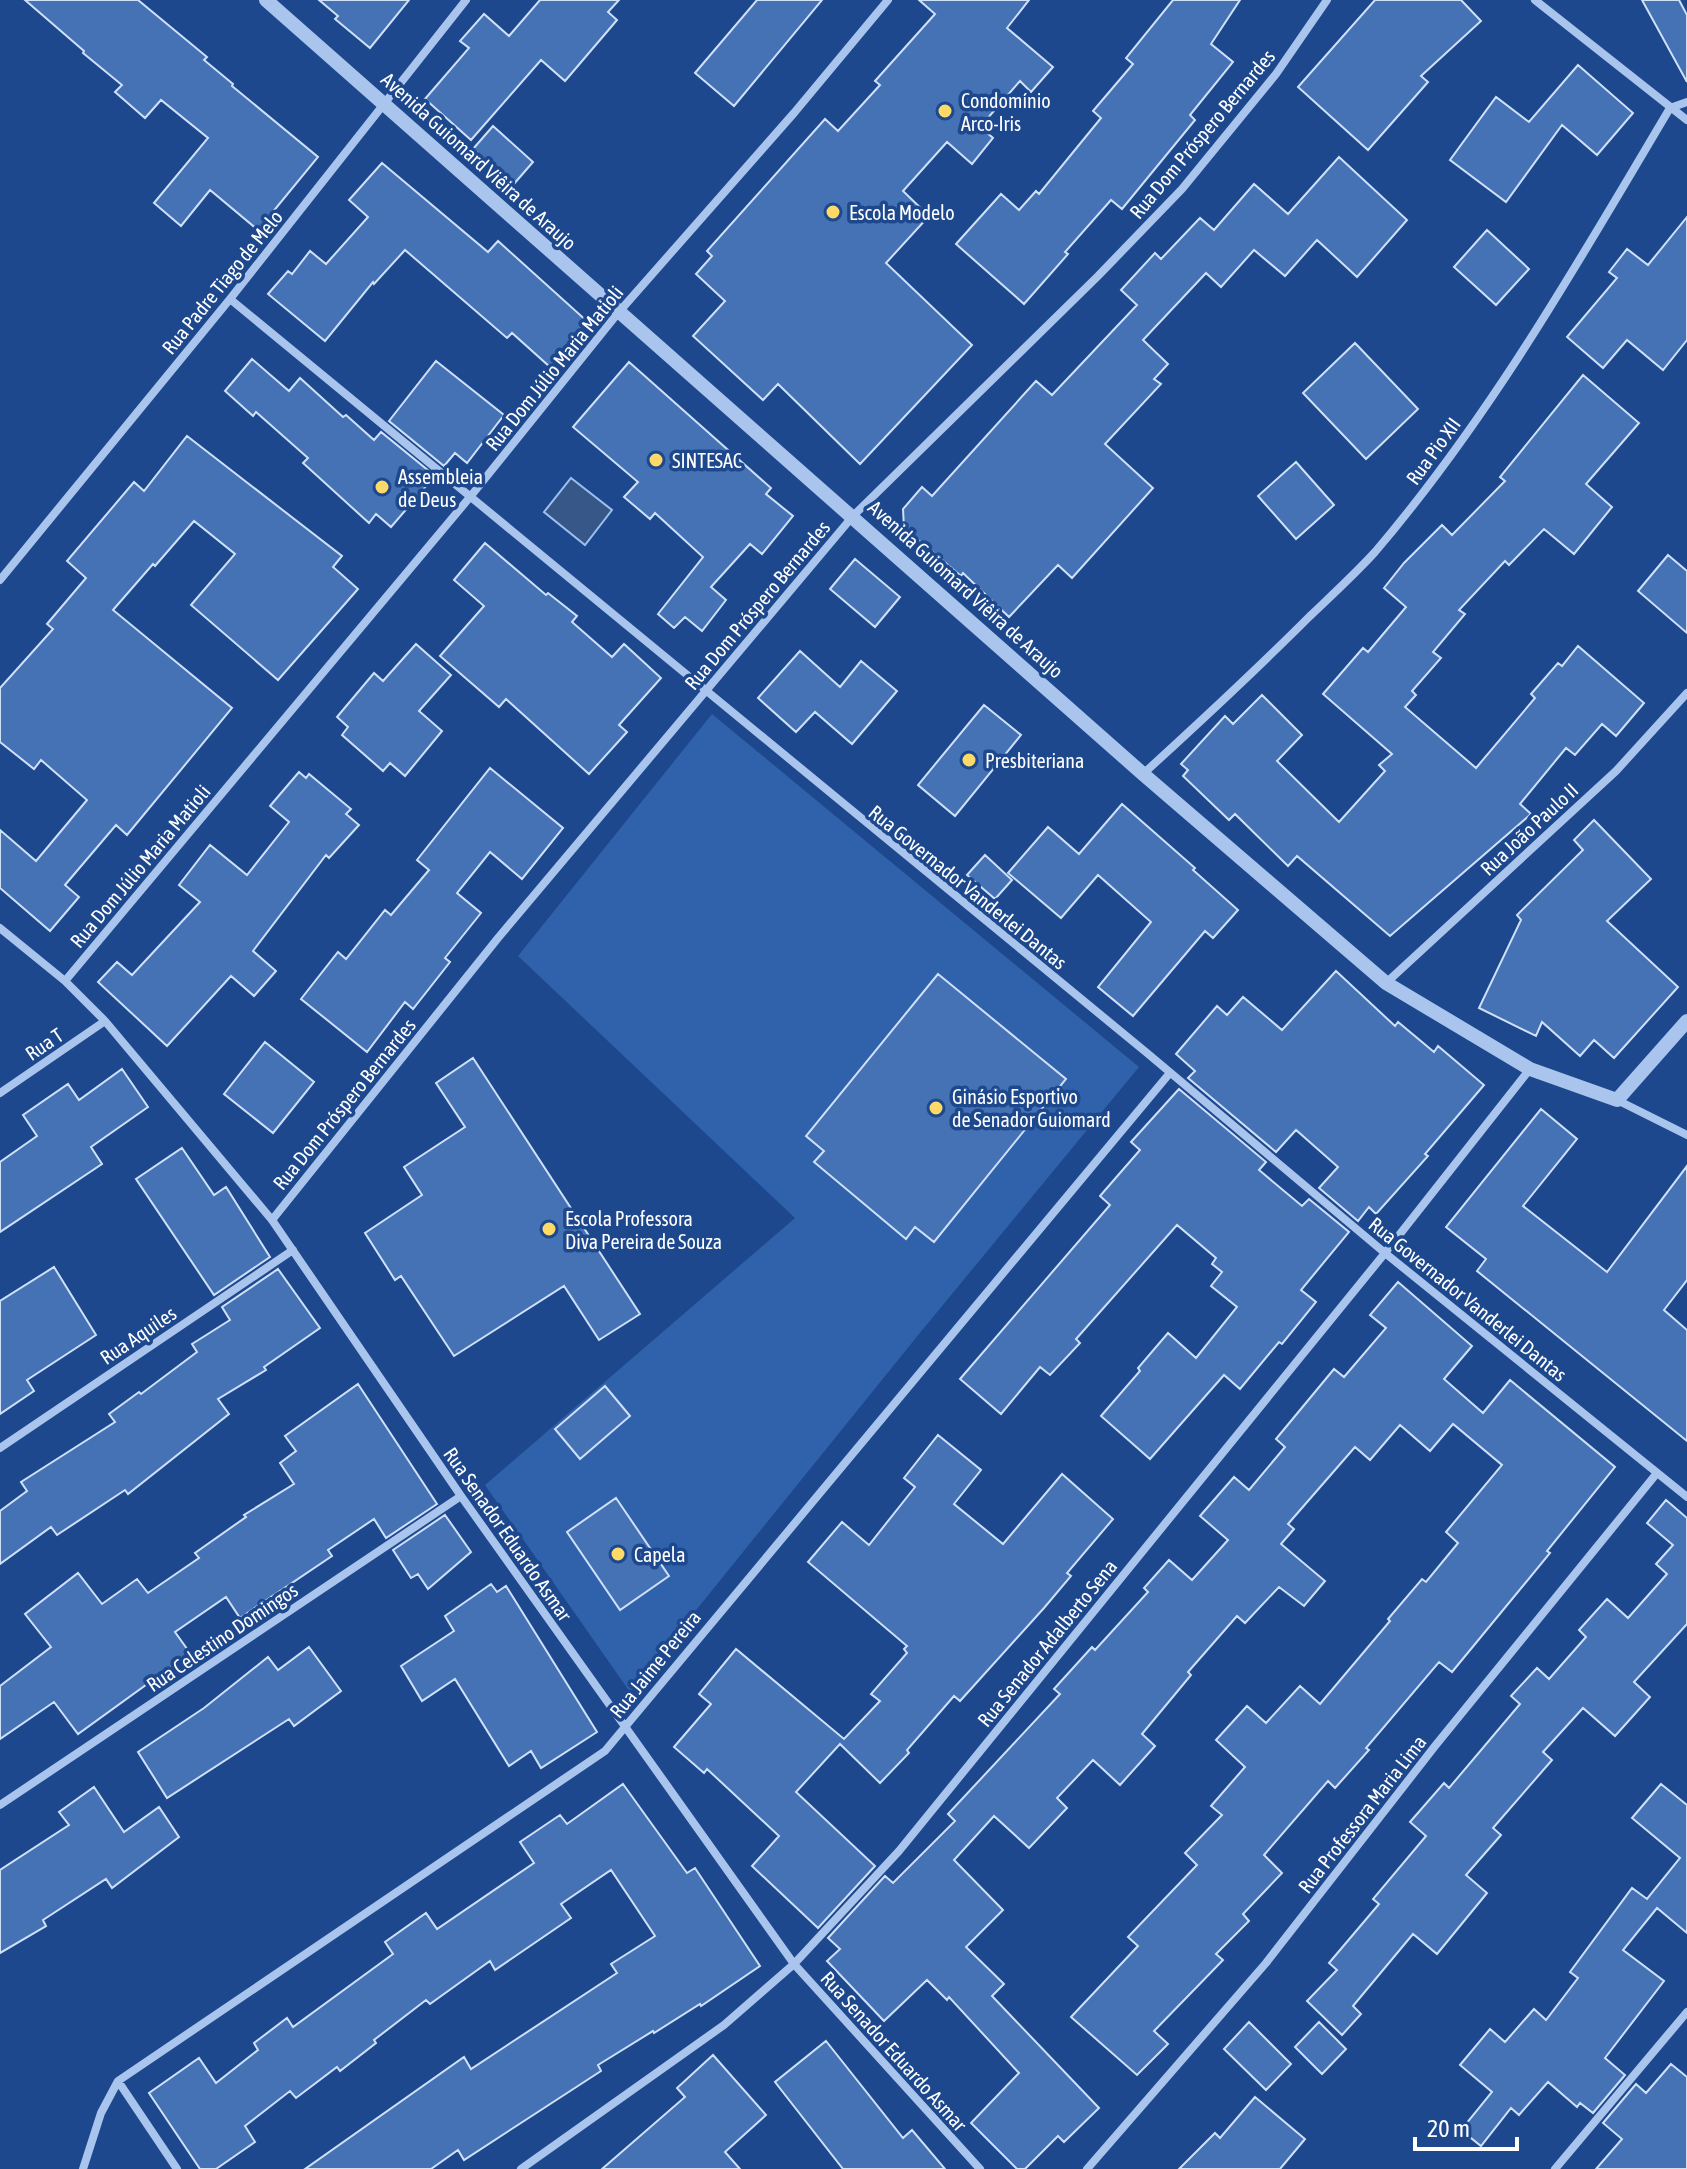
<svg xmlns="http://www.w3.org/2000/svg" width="1687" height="2169" font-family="'Asap Condensed',sans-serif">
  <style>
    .green { fill: #3061ab }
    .water { fill: #375789; stroke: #9dbfef; stroke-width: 2 }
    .building { fill: #4571b5; stroke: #cfe0f9; stroke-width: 2 }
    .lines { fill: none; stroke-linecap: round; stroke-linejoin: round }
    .minor { stroke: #aac5ed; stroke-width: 8 }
    .tertiary { stroke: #aac5ed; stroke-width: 14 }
    .poi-dot { fill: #fdd968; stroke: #1d488d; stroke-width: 3 }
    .labels { text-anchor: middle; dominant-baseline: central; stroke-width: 7; stroke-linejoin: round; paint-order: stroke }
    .poi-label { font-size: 20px; fill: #fff; stroke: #1d488d; text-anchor: start }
    .street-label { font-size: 20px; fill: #fff; stroke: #1d488d }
  </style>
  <rect width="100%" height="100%" fill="#1d488d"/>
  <path class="green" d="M712,714L1139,1067L919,1334L630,1692L485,1485L795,1218L518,956Z"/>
  <path class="water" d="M571,478L612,510L585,545L544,512Z"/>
  <path class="building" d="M25,0H138L207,57L204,60L233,84L232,86L318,157L258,230L210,190L181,226L154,203L208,138L161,100L145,118L115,92L122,85L83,53L84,51Z
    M319,0H409L370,48L335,19L338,16Z
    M540,0H619L608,12L617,20L565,81L541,60L471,140L425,99L469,48L460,41L484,14L509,36Z
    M757,0H822L734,106L695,73Z
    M919,0H1029L1007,28L1053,67L1031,92L1020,81L980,127L993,138L972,164L947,142L903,191L929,216L886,263L972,345L860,464L778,384L763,400L693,336L725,301L696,274L712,256L707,251L825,119L838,131L880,85L875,81L935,14Z
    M1173,0H1240L1211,44L1233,62L1190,115L1195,120L1122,209L1111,200L1065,252L1068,254L1024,304L956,244L1001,194L1019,210L1036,191L1039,194L1101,118L1093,111L1133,64L1126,58Z
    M1375,0H1461L1481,21L1421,76L1428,82L1368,150L1298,87Z
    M1642,0H1679L1687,15V82Z
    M1578,65L1633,113L1597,155L1562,125L1506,202L1450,160L1496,97L1529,122Z
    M493,126L533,162L513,185L473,149Z
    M1339,157L1407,220L1357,277L1317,240L1285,276L1254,250L1221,287L1206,273L1143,340L1168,364L1154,379L1161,384L1105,444L1153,488L1072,578L1058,565L1009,617L963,573L961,576L904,528L903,509L922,487L932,496L1036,381L1052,395L1137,305L1121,290L1155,253L1161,259L1200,218L1214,230L1254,184L1288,214Z
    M382,163L488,252L498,241L589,323L550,367L512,333L507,338L405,250L374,284L373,282L325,341L268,294L288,271L292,274L310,251L326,264L368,217L349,200Z
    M1687,217V340L1663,370L1627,340L1603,368L1567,337L1617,278L1609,272L1627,249L1648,265Z
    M1487,230L1529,269L1496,305L1454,267Z
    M1355,343L1418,409L1366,459L1303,393Z
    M252,359L289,391L300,378L343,417L346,415L374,440L381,432L435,476L391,527L376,514L369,523L303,463L308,458L256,412L253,416L225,391Z
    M436,361L504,415L467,463L455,453L444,466L389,421Z
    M629,362L771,488L766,494L793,516L762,554L750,544L711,587L726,600L702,631L685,617L674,628L658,614L703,557L655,513L650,519L624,497L638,482L573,427Z
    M1583,375L1639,423L1586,484L1612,507L1574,554L1544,529L1509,565L1505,561L1459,610L1465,614L1433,652L1441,658L1412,691L1416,695L1405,707L1476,768L1535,698L1531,694L1558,663L1562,666L1578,646L1644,703L1616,736L1602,724L1575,755L1566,748L1520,804L1531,814L1390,936L1297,856L1288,866L1235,814L1229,820L1183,776L1188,770L1181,764L1225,716L1233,724L1262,695L1302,735L1277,761L1339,822L1385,771L1379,765L1392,754L1323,694L1363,648L1368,652L1406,607L1384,588L1404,563L1442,525L1452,535L1505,481L1500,477Z
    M187,436L342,556L333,567L358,589L278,680L191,605L235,554L194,521L155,566L153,564L113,610L232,708L127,835L116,825L65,885L79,897L50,931L0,888V830L36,861L87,800L41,760L34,769L0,742V688L53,629L47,624L86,578L67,561L134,482L144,491Z
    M1296,462L1334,505L1296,539L1258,496Z
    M485,543L546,595L548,593L577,616L572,622L612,657L624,644L661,678L619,725L627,732L589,774L506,699L499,707L440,656L484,606L454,580Z
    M1668,555L1687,571V633L1638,591Z
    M855,559L900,597L875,627L830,589Z
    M416,644L451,675L419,711L442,731L405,776L390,763L383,771L342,735L348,727L337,717L374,673L383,681Z
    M800,651L840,687L861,661L897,691L852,744L815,712L796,732L758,698Z
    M984,705L1021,735L955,816L918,785Z
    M490,768L563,828L522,879L490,852L457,893L481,913L445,958L450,962L413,1009L405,1002L367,1052L301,999L338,952L346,959L385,910L391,915L429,870L417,860Z
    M299,772L306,778L309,774L351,809L346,814L359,825L329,858L326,855L253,951L276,971L254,996L231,976L167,1046L98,982L117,962L132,975L200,902L179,885L210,845L247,875L289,822L270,806Z
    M1122,804L1195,868L1193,870L1238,910L1213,938L1205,931L1133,1016L1098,987L1151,922L1098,875L1061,918L1008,873L1048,827L1079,854Z
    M1594,820L1651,879L1607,921L1678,987L1614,1058L1594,1040L1580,1056L1542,1022L1536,1036L1479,1008L1521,920L1517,915L1583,850L1574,840Z
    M985,855L1012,880L995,899L967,875Z
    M1336,971L1395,1026L1398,1022L1434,1052L1438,1046L1484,1085L1425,1154L1428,1156L1376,1214L1369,1207L1358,1221L1319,1188L1338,1167L1296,1130L1276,1152L1188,1078L1195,1071L1176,1054L1217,1006L1227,1015L1243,997L1282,1030Z
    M938,974L1066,1079L934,1242L915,1227L906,1239L814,1162L824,1151L806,1136Z
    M265,1042L314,1082L273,1133L224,1094Z
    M473,1058L640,1314L599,1340L564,1286L454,1356L401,1276L395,1280L365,1233L422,1195L404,1167L465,1127L436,1083Z
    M122,1069L148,1107L91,1147L102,1164L0,1232V1162L37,1136L23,1115L68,1084L79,1100Z
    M1179,1089L1266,1162L1259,1170L1302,1206L1309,1199L1349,1232L1301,1290L1316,1302L1282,1344L1279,1342L1240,1389L1224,1375L1150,1459L1101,1416L1140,1371L1138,1368L1168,1333L1196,1358L1237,1307L1211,1286L1222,1272L1212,1264L1216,1258L1177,1225L1076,1339L1080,1343L1050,1375L1040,1367L1001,1414L960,1379L1110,1205L1100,1196L1140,1150L1131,1142Z
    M1541,1109L1577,1139L1523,1206L1607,1272L1687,1166V1280L1664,1310L1687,1330V1441L1477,1271L1486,1259L1446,1227Z
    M182,1148L214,1195L226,1187L270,1257L214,1295L136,1179Z
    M54,1267L96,1335L27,1380L34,1391L0,1414V1301Z
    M278,1269L320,1328L264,1367L266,1370L218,1399L229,1414L128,1494L125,1490L57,1535L51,1527L0,1564V1511L27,1491L21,1482L115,1422L109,1414L139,1392L141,1394L197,1352L192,1344L230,1320L222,1307Z
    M1398,1282L1472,1346L1444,1379L1483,1413L1510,1380L1615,1467L1547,1551L1550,1553L1452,1672L1439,1662L1366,1748L1369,1750L1335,1788L1328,1781L1264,1855L1282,1873L1243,1914L1249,1921L1216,1954L1223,1960L1154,2031L1168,2044L1137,2075L1071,2017L1138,1946L1128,1937L1197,1865L1185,1853L1222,1815L1211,1806L1245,1767L1216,1740L1247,1706L1266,1723L1300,1686L1320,1704L1390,1621L1388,1619L1422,1579L1426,1582L1458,1543L1446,1532L1502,1465L1453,1424L1430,1451L1400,1425L1370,1460L1355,1447L1288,1524L1294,1529L1281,1544L1325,1581L1304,1606L1279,1587L1245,1623L1237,1616L1188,1672L1191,1675L1142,1734L1155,1746L1120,1785L1093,1760L1057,1798L1067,1808L1029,1848L994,1816L954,1860L1003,1910L966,1947L1004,1984L992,1996L1099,2108L1064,2142L1058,2136L1025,2169H1017L971,2123L1019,2073L949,1997L947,2000L927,1980L884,2021L827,1961L840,1949L828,1938L885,1876L893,1883L955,1821L948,1814L1060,1694L1054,1689L1092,1647L1095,1650L1148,1592L1144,1588L1169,1560L1192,1580L1228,1540L1200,1516L1234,1477L1249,1490L1285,1447L1276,1439L1334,1369L1344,1377L1386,1328L1370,1315Z
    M358,1384L437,1504L386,1538L374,1519L328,1550L332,1556L240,1618L226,1597L175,1632L190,1653L78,1734L54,1702L0,1739V1686L51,1647L25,1614L78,1573L102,1604L137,1579L148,1593L199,1558L195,1553L246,1517L244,1515L294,1484L280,1463L296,1451L285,1436Z
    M605,1386L630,1416L580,1459L555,1429Z
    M938,1435L981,1470L954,1504L1003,1544L1062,1474L1113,1519L1067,1573L1071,1576L1044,1608L960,1701L954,1696L907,1750L909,1753L880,1783L840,1744L796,1792L875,1866L818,1928L752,1866L779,1836L707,1769L704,1773L674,1747L711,1704L699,1694L736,1649L844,1739L880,1701L871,1694L907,1653L904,1649L907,1646L808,1562L842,1522L869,1545L915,1487L904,1478Z
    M616,1498L669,1576L620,1610L567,1532Z
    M1666,1500L1687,1518V1624L1634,1682L1650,1697L1615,1736L1583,1708L1543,1752L1552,1760L1493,1828L1501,1835L1466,1875L1487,1893L1437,1954L1413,1934L1353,2006L1361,2014L1342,2035L1307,2001L1337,1970L1329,1963L1379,1904L1373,1899L1426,1836L1410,1822L1444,1783L1449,1788L1520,1704L1511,1696L1537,1668L1549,1679L1586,1637L1579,1630L1607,1599L1628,1618L1667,1574L1656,1564L1673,1545L1647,1523Z
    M445,1515L471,1552L428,1589L418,1574L411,1578L393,1550Z
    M491,1584L497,1592L506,1586L597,1732L541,1768L531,1751L509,1766L455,1679L422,1701L401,1666L454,1631L445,1616Z
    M309,1647L341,1691L294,1726L289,1719L167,1798L138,1752L204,1708L268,1657L278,1670Z
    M623,1784L687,1873L695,1868L760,1966L701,2006L700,2004L654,2033L653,2031L598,2065L601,2071L464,2160L458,2150L431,2169H305L464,2057L471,2069L617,1973L611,1964L655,1936L611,1870L561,1904L571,1918L495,1970L490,1961L430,2004L426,2000L374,2040L376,2043L340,2071L337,2067L296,2098L290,2091L245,2126L255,2142L216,2169H200L149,2093L199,2058L216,2083L258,2050L254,2043L287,2018L293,2027L393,1954L385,1942L426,1913L437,1929L534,1863L520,1842L560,1815L567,1824Z
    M1661,1784L1687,1805V1933L1657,1908L1623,1950L1664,1981L1605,2058L1625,2075L1593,2113L1580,2103L1577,2107L1548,2082L1519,2115L1511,2108L1481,2146L1461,2130L1492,2092L1460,2065L1490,2029L1505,2042L1534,2009L1546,2020L1578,1978L1570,1972L1632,1888L1647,1899L1680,1858L1632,1818Z
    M94,1787L124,1832L159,1807L179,1837L112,1888L106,1879L43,1920L46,1926L0,1953V1870L69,1825L59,1812Z
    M1249,2022L1291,2064L1266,2090L1224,2049Z
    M1319,2022L1346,2049L1322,2074L1295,2047Z
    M826,2041L903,2138L912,2130L945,2169H843L775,2082Z
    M713,2055L766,2115L725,2152L740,2169H602L685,2097L677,2088Z
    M1671,2064L1687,2077V2169H1596L1622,2139L1603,2123L1636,2084L1646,2093Z
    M1255,2097L1305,2139L1280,2169H1179L1215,2133L1220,2138Z"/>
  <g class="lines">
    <path class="minor" d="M1535,0L1687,120
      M230,299L1147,1053L1385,1253L1687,1497
      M0,580L230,299L466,0
      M1143,774C1200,722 1256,670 1310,616C1332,595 1355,574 1375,552C1491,416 1579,261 1670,108L1687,102
      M0,928L65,981L105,1021L272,1220L461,1496L794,1964L980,2169
      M65,981L470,497L618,313L794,113L888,0
      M1386,983L1616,771L1687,693
      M0,1093L105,1021
      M1617,1100L1687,1135
      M272,1220L498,938L853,516L1098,276L1182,189L1276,74L1327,0
      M0,1448L293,1250
      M0,1805L461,1496
      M118,2081L177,2169
      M83,2169L101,2113L118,2081L605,1751L1169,1074
      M521,2169L724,2025L794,1964L899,1851L1385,1253L1530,1069
      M1087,2169L1266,1963L1435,1746L1657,1473
      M1555,2169L1687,2012"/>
    <path class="tertiary" d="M266,0L1143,774L1386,983L1530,1069L1617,1100L1687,1021"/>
  </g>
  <g class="poi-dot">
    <circle cx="945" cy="111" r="8"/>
    <circle cx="833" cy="212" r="8"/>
    <circle cx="656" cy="460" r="8"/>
    <circle cx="382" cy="487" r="8"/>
    <circle cx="969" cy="760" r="8"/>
    <circle cx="936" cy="1108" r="8"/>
    <circle cx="549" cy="1229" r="8"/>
    <circle cx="618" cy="1554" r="8"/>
  </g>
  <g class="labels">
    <g class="poi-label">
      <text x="961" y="100">Condomínio<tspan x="961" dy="23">Arco-Iris</tspan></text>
      <text x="849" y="212">Escola Modelo</text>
      <text x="672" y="460">SINTESAC</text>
      <text x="398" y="476">Assembleia<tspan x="398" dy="23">de Deus</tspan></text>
      <text x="985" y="760">Presbiteriana</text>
      <text x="952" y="1096">Ginásio Esportivo<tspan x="952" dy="23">de Senador Guiomard</tspan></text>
      <text x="565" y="1218">Escola Professora<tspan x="565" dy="23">Diva Pereira de Souza</tspan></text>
      <text x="634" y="1554">Capela</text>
    </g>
    <g class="street-label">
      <text transform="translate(1202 134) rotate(-50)">Rua Dom Próspero Bernardes</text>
      <text transform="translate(479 161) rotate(42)">Avenida Guiomard Viêira de Araujo</text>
      <text transform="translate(222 282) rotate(-51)">Rua Padre Tiago de Melo</text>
      <text transform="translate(554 368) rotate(-51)">Rua Dom Júlio Maria Matioli</text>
      <text transform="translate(1433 451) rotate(-54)">Rua Pio XII</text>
      <text transform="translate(966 589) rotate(42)">Avenida Guiomard Viêira de Araujo</text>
      <text transform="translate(757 605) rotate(-50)">Rua Dom Próspero Bernardes</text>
      <text transform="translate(1529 829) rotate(-43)">Rua João Paulo II</text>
      <text transform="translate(140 866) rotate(-50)">Rua Dom Júlio Maria Matioli</text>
      <text transform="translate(968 887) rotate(39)">Rua Governador Vanderlei Dantas</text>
      <text transform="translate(44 1044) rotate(-34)">Rua T</text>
      <text transform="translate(344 1104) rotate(-51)">Rua Dom Próspero Bernardes</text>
      <text transform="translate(1468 1299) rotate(39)">Rua Governador Vanderlei Dantas</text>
      <text transform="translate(138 1335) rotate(-34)">Rua Aquiles</text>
      <text transform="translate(508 1534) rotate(55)">Rua Senador Eduardo Asmar</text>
      <text transform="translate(222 1637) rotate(-34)">Rua Celestino Domingos</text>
      <text transform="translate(1047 1643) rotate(-51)">Rua Senador Adalberto Sena</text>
      <text transform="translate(655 1664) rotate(-51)">Rua Jaime Pereira</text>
      <text transform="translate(1362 1814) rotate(-52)">Rua Professora Maria Lima</text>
      <text transform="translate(894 2051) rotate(48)">Rua Senador Eduardo Asmar</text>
    </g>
  </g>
  <path d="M1415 2137v12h102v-12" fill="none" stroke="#ffffff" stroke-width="4"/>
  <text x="1427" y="2137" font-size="24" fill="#ffffff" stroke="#1d488d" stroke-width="6" paint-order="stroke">20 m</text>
</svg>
